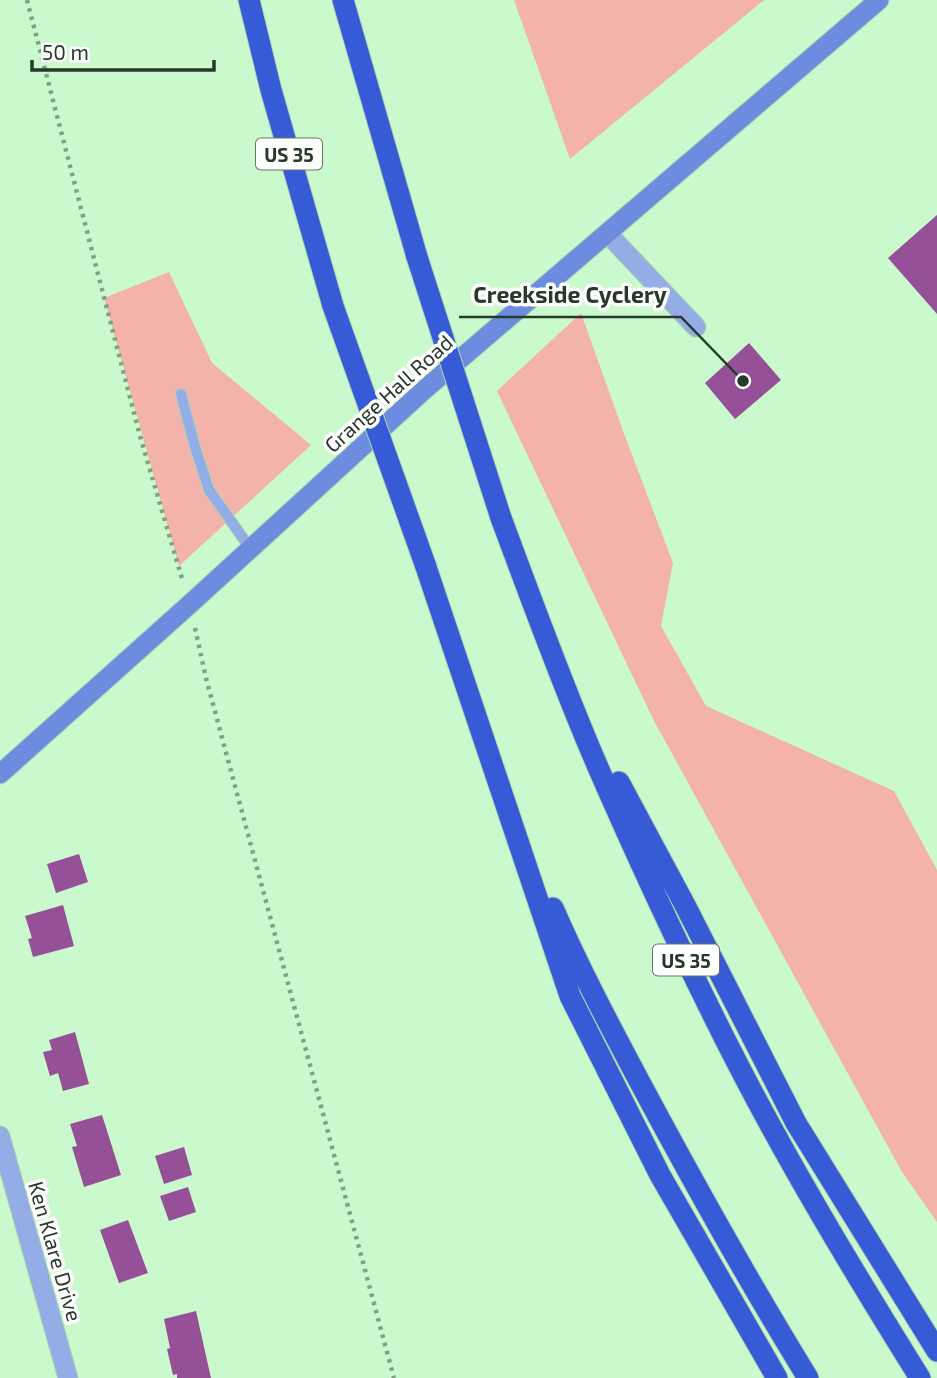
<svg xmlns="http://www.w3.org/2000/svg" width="937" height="1378" font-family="'Exo 2',sans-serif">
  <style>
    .green { fill: #f3b2aa }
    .building { fill: #965097 }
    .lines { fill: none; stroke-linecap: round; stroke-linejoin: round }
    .service-casing { stroke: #add6af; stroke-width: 12 }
    .minor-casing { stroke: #add6af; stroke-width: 21 }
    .secondary-casing { stroke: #add6af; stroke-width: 21 }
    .motorway-casing { stroke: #add6af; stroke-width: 23 }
    .path { stroke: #80a283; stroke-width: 4.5; stroke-dasharray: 3.5 5; stroke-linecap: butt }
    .service { stroke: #95ade6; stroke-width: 10 }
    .minor { stroke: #95ade6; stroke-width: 19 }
    .secondary { stroke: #6c8ce0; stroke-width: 19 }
    .motorway { stroke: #375bd6; stroke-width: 21 }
    .motorway-bridge-casing { stroke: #add6af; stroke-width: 23; stroke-linecap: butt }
    .motorway-bridge { stroke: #375bd6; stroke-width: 21 }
    .labels { text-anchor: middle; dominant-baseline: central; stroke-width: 7; stroke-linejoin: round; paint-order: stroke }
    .shield { fill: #fff; stroke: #687469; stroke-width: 2 }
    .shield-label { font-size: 19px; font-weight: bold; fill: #273929 }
    .street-label { font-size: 21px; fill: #273929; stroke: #fff }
    .leader { fill: none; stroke: #273929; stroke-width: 2.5 }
    .callout-dot { fill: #273929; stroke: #fff; stroke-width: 2.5 }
    .callout-label { font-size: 23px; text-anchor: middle; font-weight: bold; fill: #273929; stroke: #fff; stroke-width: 7; stroke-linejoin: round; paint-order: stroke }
  </style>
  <rect width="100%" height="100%" fill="#caf9cd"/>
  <path class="green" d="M514,0H764L570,159Z
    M169,272L212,363L311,445L179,566L104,298Z
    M581,313L623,431L673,563L661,626L706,706L894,791L937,870V1222L902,1172L653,719L497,391Z"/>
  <path class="building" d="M937,215V314L888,258Z
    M749,343L781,380L735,419L705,383Z
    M79,854L88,882L56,893L47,864Z
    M63,905L74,946L33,957L28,939L32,938L25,916Z
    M75,1032L89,1084L63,1091L58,1073L50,1076L43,1052L52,1050L49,1040Z
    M102,1115L121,1175L84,1187L72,1147L77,1146L70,1124Z
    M184,1147L192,1175L164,1184L155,1156Z
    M188,1187L196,1212L169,1221L160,1196Z
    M128,1220L148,1273L119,1283L100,1230Z
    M196,1311L211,1378H177V1374L173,1375L167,1349L170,1348L164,1319Z"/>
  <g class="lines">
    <g class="service-casing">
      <path id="service" d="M181,394L195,447L209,490L250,548"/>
    </g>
    <g class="minor-casing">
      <path id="minor" d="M607,233L696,327
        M0,1136L68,1378"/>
    </g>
    <g class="secondary-casing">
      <path id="secondary" d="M0,774L190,604L424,390L879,0"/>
    </g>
    <g class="motorway-casing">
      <path id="motorway" d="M249,0L271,90L333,306
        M343,0L417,257
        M501,518C532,601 562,684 597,765C638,859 681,952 727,1043C785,1158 852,1269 920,1378
        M425,564L570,996L660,1175L777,1378
        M619,782L686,907L796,1123L937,1351
        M553,908C580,970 612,1030 644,1090C696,1187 750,1284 808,1378"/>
    </g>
    <path class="path" d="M27,0L140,436L183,582
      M195,628L206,678L394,1378"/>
    <use href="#service" class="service"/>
    <use href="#minor" class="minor"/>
    <use href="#secondary" class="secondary"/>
    <use href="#motorway" class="motorway"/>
    <g class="motorway-bridge-casing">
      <path id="motorway-bridge" d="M417,257L501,518
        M333,306L425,564"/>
    </g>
    <use href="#motorway-bridge" class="motorway-bridge"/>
  </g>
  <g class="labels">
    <g class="shield">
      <rect x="256" y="138.5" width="66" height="31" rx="5"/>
      <rect x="653" y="944.5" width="66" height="31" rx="5"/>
    </g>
    <g class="shield-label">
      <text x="289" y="154">US 35</text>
      <text x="686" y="960">US 35</text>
    </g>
    <g class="street-label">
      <text transform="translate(388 393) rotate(-42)">Grange Hall Road</text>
      <text transform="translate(56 1251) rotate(74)">Ken Klare Drive</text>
    </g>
  </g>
  <path class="leader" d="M743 381L681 317H459"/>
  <circle class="callout-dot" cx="743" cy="381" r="7"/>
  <g class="callout-label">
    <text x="570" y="303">Creekside Cyclery</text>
  </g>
  <path d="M32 60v10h182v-10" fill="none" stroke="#273929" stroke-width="3.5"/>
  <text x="42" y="60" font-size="21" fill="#273929" stroke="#ffffff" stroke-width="5" paint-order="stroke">50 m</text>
</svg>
